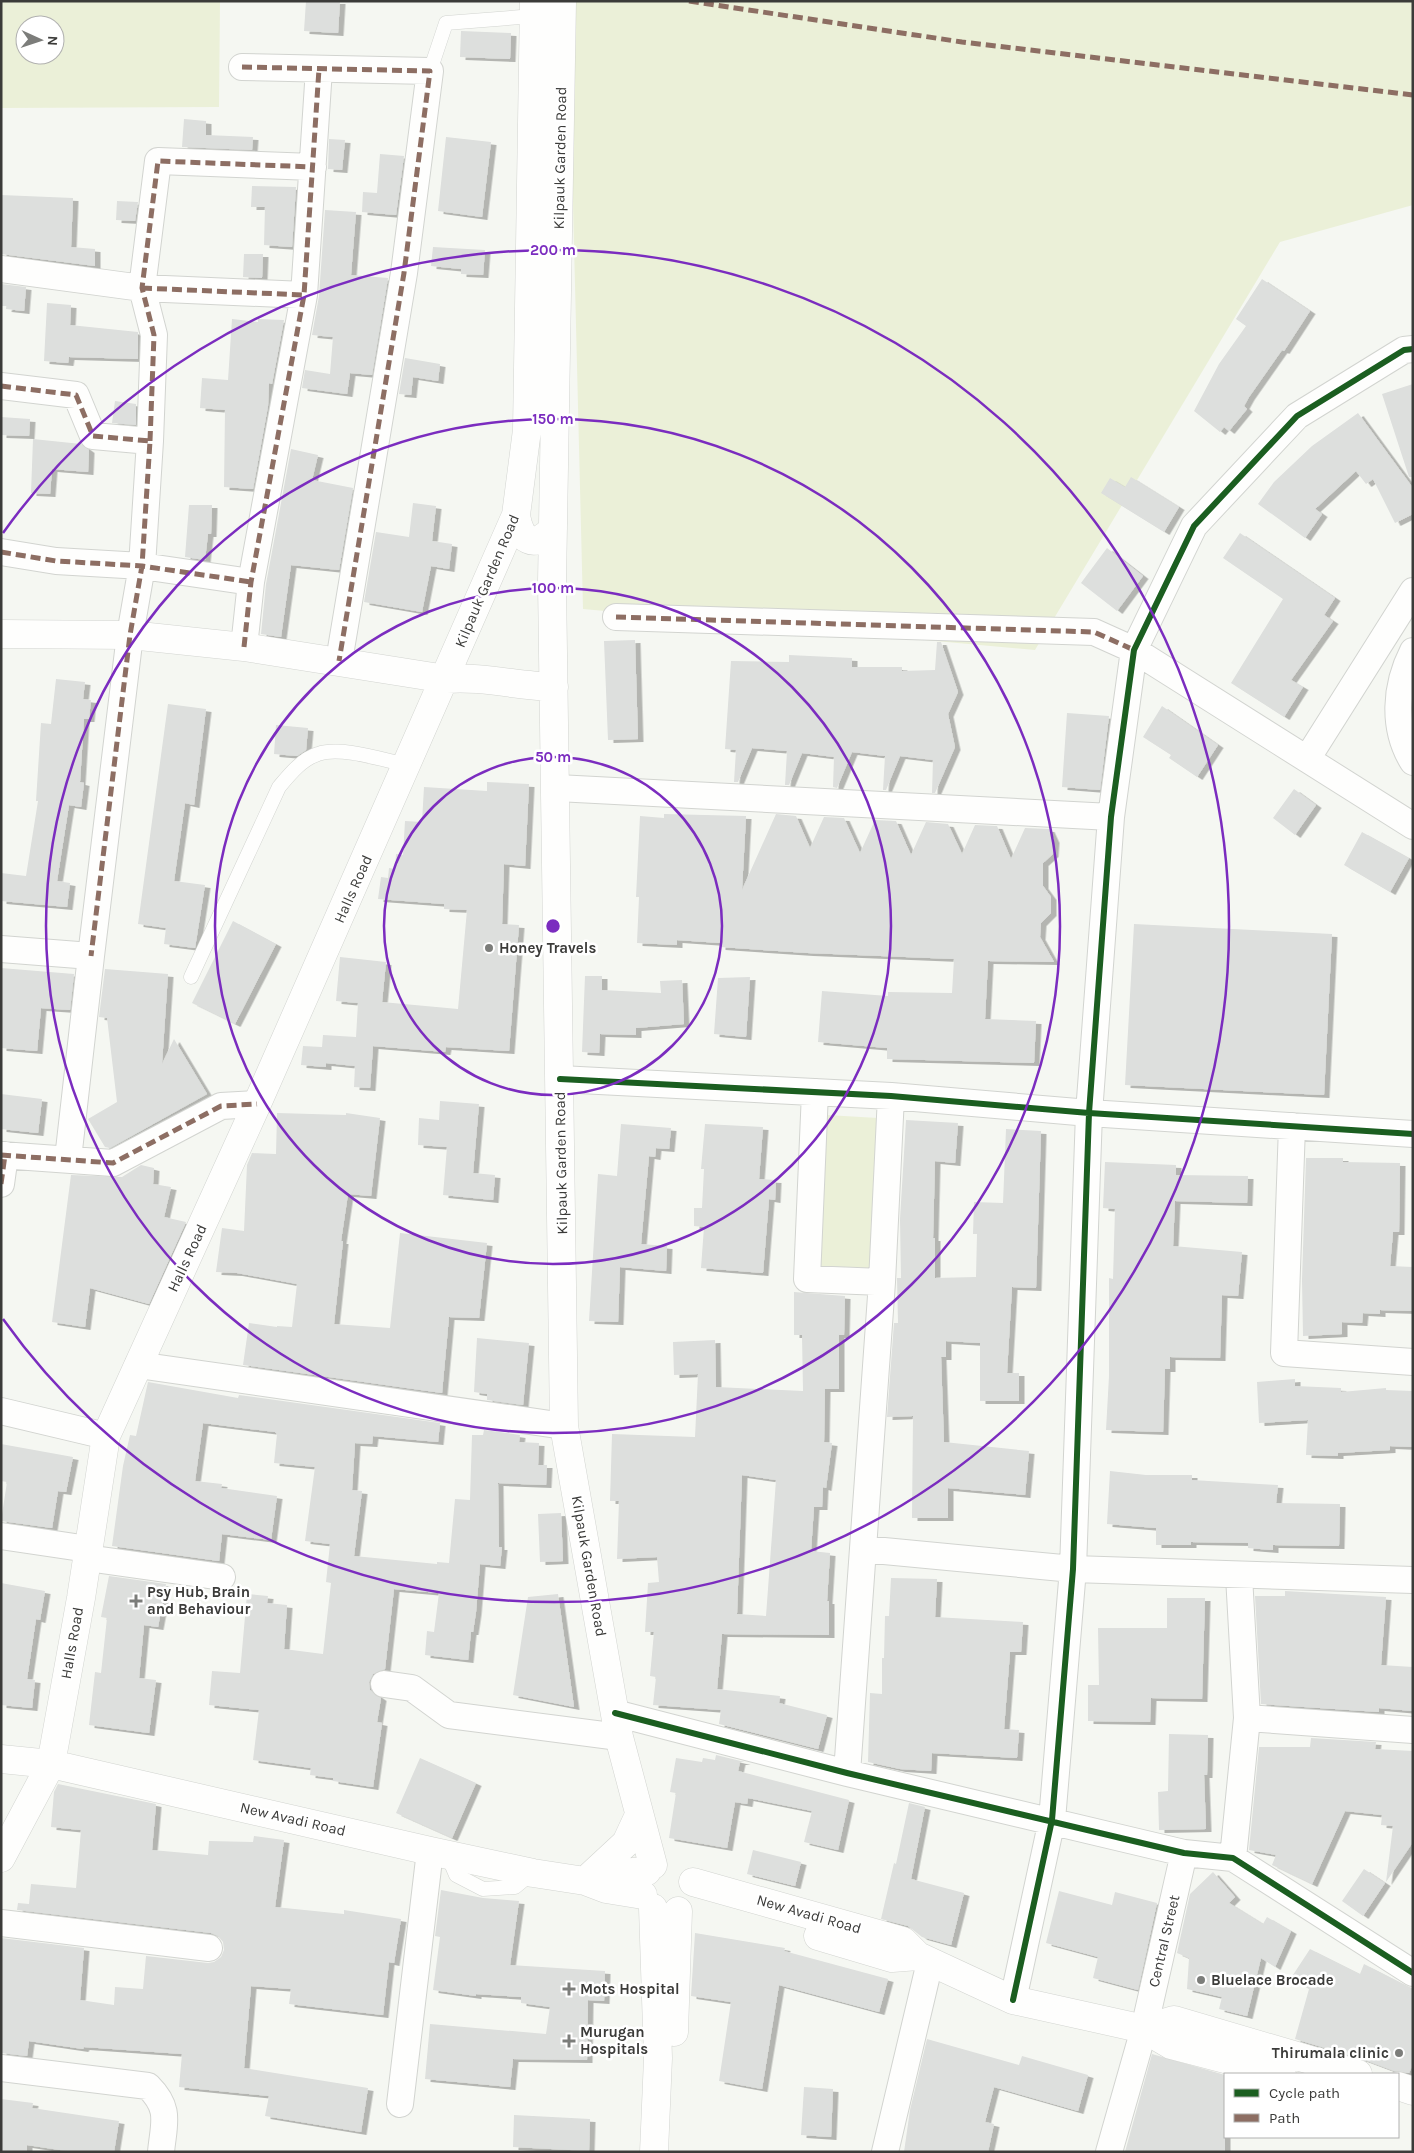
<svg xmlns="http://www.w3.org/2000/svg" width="1414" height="2153" font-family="Karla,sans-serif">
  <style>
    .green { fill: #ebf0d8; fill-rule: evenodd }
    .building { fill: #dddfdd; fill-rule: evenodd; filter: url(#shadow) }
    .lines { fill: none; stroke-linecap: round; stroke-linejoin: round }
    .lane-casing { stroke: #d2d4d0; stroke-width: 15 }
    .street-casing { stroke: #d2d4d0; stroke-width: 28 }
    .secondary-casing { stroke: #d2d4d0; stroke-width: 29 }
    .lane { stroke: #fefefd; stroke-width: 14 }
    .street { stroke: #fefefd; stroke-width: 26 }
    .secondary { stroke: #fefefd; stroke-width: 28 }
    .quiet { stroke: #8d6e63; stroke-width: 5; stroke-dasharray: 10 5; stroke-linecap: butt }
    .cycleway-casing { stroke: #fff; stroke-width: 9 }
    .cycleway { stroke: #1b5e20; stroke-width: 6 }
    .ring { fill: none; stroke: #7b2cbf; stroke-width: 2.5 }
    .poi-dot { fill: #7c7d7a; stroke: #fff; stroke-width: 2 }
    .labels { text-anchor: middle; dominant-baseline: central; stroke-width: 5; stroke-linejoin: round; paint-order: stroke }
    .street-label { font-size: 15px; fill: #3b3b39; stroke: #fff }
    .poi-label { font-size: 15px; font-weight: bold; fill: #3b3b39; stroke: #fff; text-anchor: start }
    .centre { fill: #7b2cbf; stroke: #fff; stroke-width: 2.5 }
    .ring-label { font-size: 15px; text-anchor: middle; font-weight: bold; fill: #7b2cbf; stroke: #fff; stroke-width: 5; stroke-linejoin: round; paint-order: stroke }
  </style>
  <defs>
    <filter id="shadow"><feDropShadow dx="5.5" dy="3" stdDeviation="0" flood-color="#0004"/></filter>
  </defs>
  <rect width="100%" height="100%" fill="#f5f7f2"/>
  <path class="green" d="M1,1H220L219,107L1,108ZM25,25H55V55H25Z
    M568,1H1413V205L1280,242L1035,650L583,609Z
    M827,1115L878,1118L870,1271L819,1268Z"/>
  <path class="building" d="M306,1H340L338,33L304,31Z
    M461,31L511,33L510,59L460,57Z
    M184,119L206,121V135L253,137L252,150L182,147Z
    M446,137L491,142L482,217L438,211Z
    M329,139L345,140L342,170L328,169Z
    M380,154L404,156L396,215L362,212L363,192L377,193Z
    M252,186L296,187L292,247L264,245L265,207H251Z
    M1,195L73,198L71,247L95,249V266L1,254Z
    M117,201L138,202L135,221L116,220Z
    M325,210L356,212L351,275L388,278L372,375L350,373L347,394L302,388L305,370L330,374L333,337L312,335L319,296Z
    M433,247L485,250L483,275L461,274V269L431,266Z
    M244,254H263L262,278L243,277Z
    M1262,279L1310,311L1284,351L1282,350L1249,397L1244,406L1247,409L1229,431L1224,427L1220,432L1194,411L1219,364L1246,326L1236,319Z
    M1,284L26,287L24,311L6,309L7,306H1Z
    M47,303L71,305L70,325L138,332V359L69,357L68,363L44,361Z
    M232,319L258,322V319L284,320L272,384L269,383L268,406L253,489L224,487L225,410L200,408L202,378L228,380Z
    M405,358L440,364L438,381L413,377L411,395L399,394Z
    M1413,384V477H1409L1382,394Z
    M115,401L136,404V425L112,423Z
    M1358,413L1413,488V514L1395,523L1373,479L1366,484L1356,471L1315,509L1322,514L1305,538L1258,504L1274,482L1312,446Z
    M1,417L30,419L29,436L1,435Z
    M33,439L81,444L89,450L88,472L52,469L50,494L31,493Z
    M291,449L318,455L312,480L353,488L339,570L291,565L281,637L261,634L266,584Z
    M1131,477L1179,507L1164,532L1101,493L1110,478L1125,487Z
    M413,503L436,506L432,541L452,544L449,569L431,566L422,612L364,602L376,532L409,537Z
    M189,505H212L211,534H208L205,560L185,557Z
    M1240,533L1335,598L1324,615L1333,621L1291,680L1303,687L1284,717L1231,683L1283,599L1223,558Z
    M1107,548L1143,576L1117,611L1081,583Z
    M635,640L638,739L608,740L604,641Z
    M937,642H941L958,692L948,714L955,747L935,793H932L933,760L900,756L886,790H883L885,756L852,752L837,788L833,787L834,757L802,753L789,785H785L787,751L752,748L738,782H734L736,750L725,749L731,661L789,662V655L852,658V667H902V671L935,670Z
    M56,679L85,682L83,699L91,700L89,719H84L80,782L84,783L81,807L69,805L57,881L70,883L67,907L1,901V873L26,876L38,801H36L41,723L51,724Z
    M168,704L206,709L194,805L185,803L174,881L205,885L195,948L164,944L166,928L138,924Z
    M1162,706L1218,745L1197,777L1169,758L1171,755L1143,737Z
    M1067,713L1109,716L1100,790L1062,787Z
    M276,725L308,728L306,750L297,756L274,754Z
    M487,782L529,784L525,866L504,864L502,924L519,925L509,1051L446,1047L445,1052L373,1046L370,1088L354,1087L355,1066L326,1063V1067L301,1065L303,1046L322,1047L323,1035L356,1037L358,1003L336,1001L340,957L386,962L382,1002L458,1009L467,910L444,909V904L378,899L381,877L388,878L389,868L395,869L396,854L403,855L405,821L422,822L424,787L487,791Z
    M1294,789L1316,805L1295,835L1273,818Z
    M664,814L746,816L742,890L776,814L796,816L810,848L824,817L844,818L860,853L875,820L896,821L911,855L926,822L948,824L962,854L975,825L997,826L1011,859L1025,828L1049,829L1054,840L1053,854L1043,863V886L1051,897V913L1041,923L1040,937L1054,962L988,961L985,1019L1036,1021L1034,1063L887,1059V1048L818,1042L822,991L888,996V992L952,993L954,959L808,953L720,947V943L677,940V945L637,943L639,897H636L640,816L664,818Z
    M1362,832L1409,858L1390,892L1344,865Z
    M233,921L276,944L235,1024L192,1003Z
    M1134,924L1332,934L1324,1095L1125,1085Z
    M1,968L74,974L70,1010L41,1008L37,1051L1,1048Z
    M105,969L168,974L162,1064L174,1039L207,1094L110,1148L105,1147L88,1119L117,1102L107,1018L99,1017Z
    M585,976H602V990L661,993L660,981L682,980L684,1024L636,1028V1035L600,1034L599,1053L582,1052Z
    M750,977L746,1037L714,1034L718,978Z
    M1,1094L42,1099L38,1133L1,1129Z
    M440,1101L479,1104L473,1173L495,1175L493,1200L443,1195L447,1147L418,1145L419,1118L439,1120Z
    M277,1113L346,1115V1113L380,1118L371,1196L348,1194L341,1241H343L334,1324L390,1328L400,1233L487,1243L479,1318L449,1317L442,1393L243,1365L249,1323L277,1327V1326L292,1327L297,1284L237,1273L216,1272L222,1228L244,1231L247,1165L252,1153L276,1154Z
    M906,1120L958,1123L955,1163L935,1161L933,1238H935V1278L976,1277L977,1234H973L974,1202L1003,1203L1006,1129L1041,1131L1036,1288L1012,1287L1007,1373H1019V1401H980V1343L946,1341V1357H941L944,1442L1029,1451L1025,1495L948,1488V1518H912L913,1416L887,1417L894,1323H898L897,1278H901L900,1219Z
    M621,1124L671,1128L669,1149L656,1148L655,1157L649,1156L641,1244L667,1246L666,1271L620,1267L618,1322L589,1321L598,1174L617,1176Z
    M705,1124L763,1127L759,1179L776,1180L775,1200L769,1199L763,1273L701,1268L704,1227L694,1226V1208H702L704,1169H701Z
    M1306,1158H1343V1162L1400,1163L1399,1232H1393L1390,1266L1413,1267V1311L1380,1310V1314L1363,1313L1362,1323L1342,1322V1334L1303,1336L1302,1280Z
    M1105,1162L1176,1165V1175L1248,1176L1247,1203L1175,1201L1173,1246L1242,1252L1238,1296L1222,1295L1220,1358L1170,1357V1369H1165L1163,1432L1106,1430L1109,1376V1278L1113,1279L1115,1209L1103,1208Z
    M141,1165L154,1168L153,1184L171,1187L164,1217L186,1222L149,1304L90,1288L85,1327L52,1322L71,1175L122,1177Z
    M794,1292L845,1296L844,1335H839V1389H825L824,1442L832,1443L826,1488L823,1487L822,1507H814L811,1551L830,1553L827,1601H829V1635L722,1634L717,1689L780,1696L779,1703L827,1715L818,1749L719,1724L721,1710L653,1705L656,1677L650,1676L654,1632H645L648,1583L659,1582L657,1557L617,1559L619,1501H610L612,1434L695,1437L698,1374L674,1375L673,1342L715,1340L716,1387L803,1391L802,1335H794ZM742,1475L776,1480L766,1616L737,1614Z
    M477,1338L529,1343L523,1405L487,1400V1394L474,1392Z
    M1295,1379V1386L1341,1388V1392L1386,1388V1390L1413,1391V1447L1390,1446V1450L1338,1453V1456L1306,1455L1308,1420L1259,1423L1257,1382Z
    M148,1382L238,1398L239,1395L440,1423L438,1442L373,1436L372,1444L355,1443L352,1490L362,1491L354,1556L437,1564V1562L449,1563L455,1499L470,1500L472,1435H483L484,1430L520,1435L519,1442L539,1443L538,1465H547L546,1485L498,1483L499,1547H502L500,1566L480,1564L476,1612L473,1632H471L468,1660L425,1655L427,1631L434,1632L439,1593L394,1589L385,1669L373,1674L369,1682L370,1690L381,1698L377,1722L382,1723L373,1787L333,1781V1778L310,1775L311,1768L253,1760L259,1710L209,1705L212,1671L240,1673L247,1594L268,1596L267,1603L287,1605L284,1649L323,1654L331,1583L326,1582L330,1544L305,1541L315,1467L274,1463L277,1434L275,1432L203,1423L195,1481L222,1484L221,1488L277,1496L271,1540L222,1534L219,1561L112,1546L123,1466L130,1435L136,1436Z
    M1,1444L73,1457L66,1492L58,1491L52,1528L1,1521L7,1482L1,1481Z
    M1110,1471L1146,1475H1192V1480L1278,1485L1276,1503L1340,1504L1339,1546L1273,1545V1550L1248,1548V1543L1191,1542V1545H1156V1528L1107,1524Z
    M561,1513L563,1561L540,1562L538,1514Z
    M109,1576L166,1584L158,1627L144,1625L139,1678L156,1680L149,1733L89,1725L95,1672L101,1673L107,1618L101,1617Z
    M891,1578L937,1579L935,1617L1023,1622L1021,1652H1010L1004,1729L1019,1730L1017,1758L932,1753L931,1771L900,1769L868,1762L870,1693L882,1694V1658H884L885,1616H889Z
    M1,1583L45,1591L40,1620L36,1619L27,1679L35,1680L32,1708L1,1705Z
    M1285,1591L1386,1597L1381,1665L1413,1667V1711L1379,1708V1712L1261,1704L1255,1596H1285Z
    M558,1594L574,1707L513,1695L528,1597Z
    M1167,1598H1205L1202,1699L1151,1698L1150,1722L1088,1721V1685H1099L1098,1628H1167Z
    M1169,1734L1208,1735L1207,1775H1204L1206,1829L1159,1830L1158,1792L1168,1791Z
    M1311,1738L1376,1742L1375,1749L1413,1751V1842L1386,1882L1393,1826L1381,1825L1382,1815L1345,1811L1312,1884L1272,1865L1276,1855L1249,1850L1259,1747H1310Z
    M716,1755L745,1762H740L738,1771L849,1800L838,1850L804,1842L812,1811L748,1798L747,1804L735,1802L727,1848L669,1838L676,1793L670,1792L676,1758L702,1762L703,1758L715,1760Z
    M420,1758L476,1783L452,1838L396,1813Z
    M58,1784L156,1804L152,1850L208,1855L209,1841L253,1842L254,1836L284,1840L275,1907L344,1914V1910L401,1919L394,1963L389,1962L383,2015L289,2004L291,1989L251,1986L244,2068L368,2088L361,2132L265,2116L269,2096L179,2087L182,2054L84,2047L83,2049L29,2041L27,2056L1,2053V1938L84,1948L80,2000L114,2005L115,1987L143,1989L146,1956L208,1963L214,1962L221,1957L224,1950L223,1942L218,1936L211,1933L17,1910L18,1903L29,1904L31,1884L76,1888L81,1830L51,1827L54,1792Z
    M909,1803L925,1807L911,1879L964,1893L951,1945L922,1937L908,1926L881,1919L894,1863L896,1864Z
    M753,1850L801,1862L795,1886L747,1874Z
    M1364,1869L1385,1883L1363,1916L1342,1901Z
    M1213,1872L1235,1897L1229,1903L1263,1924L1267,1917L1291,1931L1275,1967L1261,1958L1247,2016L1219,2009L1222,1997L1187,1989L1189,1958L1177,1953L1190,1894Z
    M441,1890L483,1898L519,1901L510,1965L605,1971L604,2001L588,2000L587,2060L513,2059L510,2087L425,2079L430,2024L546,2034L550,2007L521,2003V1997L476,1994V1996L433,1990L440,1937L435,1936Z
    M1059,1891L1112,1905L1115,1892L1157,1903L1138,1990L1093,1978L1098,1957L1046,1943Z
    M695,1933L785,1948L784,1951L888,1979L879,2012L779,1985L762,2089L719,2081L731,2002L691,1996Z
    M1310,1949L1360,1974L1364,1964L1413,1989V2064L1409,2073L1394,2071L1362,2059L1295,2039L1309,1989L1291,1978Z
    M927,2039L1019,2065L1022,2056L1088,2075L1078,2111L994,2087L985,2122L994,2124L988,2152H904L910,2110Z
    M1152,2054L1225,2075V2152H1125Z
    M804,2087L833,2089L831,2137L801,2135Z
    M1,2099L33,2103L32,2108L119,2121L114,2152H73L27,2145V2152H1Z
    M514,2115L590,2119L589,2151L513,2147Z"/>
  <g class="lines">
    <g class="lane-casing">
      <path id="lane" d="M430,71L446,23L534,16
        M191,977L279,787C290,774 302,759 318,754C341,746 383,760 407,765
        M447,1854L456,1875L483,1889L515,1887L532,1873"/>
    </g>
    <g class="street-casing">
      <path id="street" d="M242,67L430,71L404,273L339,661
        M1,269L142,288L304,295
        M1,386L76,395L93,436L150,441L142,566L130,635L91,956
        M150,441L154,335L142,288L158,161L313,167
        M1,552L56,561L142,566L251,582
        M616,617L1094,632L1134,650L1413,826
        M244,647L251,582L304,295L319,69
        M1413,651C1395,686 1392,728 1413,762
        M1307,759L1413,591
        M557,788L1111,817
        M1,949L91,956L68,1159
        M560,1079L891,1096L1089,1113L1413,1134
        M815,1092L807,1279L882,1282
        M1292,1126L1284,1353L1413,1362
        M1,1155L113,1163L221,1106L257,1104
        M1,1184L5,1155
        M138,1365L564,1426
        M1,1411L106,1436
        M1,1536L88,1549
        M863,1549L1073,1569L1413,1580
        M87,1558L222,1577
        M384,1684L412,1688L449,1715L619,1737
        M615,1713L847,1773L1184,1853L1233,1858L1413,1973
        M1247,1718L1413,1730
        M847,1773L882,1282L891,1096
        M1233,1858L1247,1718L1239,1576
        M1,1923L209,1948
        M1013,2000L1052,1820L1073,1569L1089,1113L1111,817L1134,650L1194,526L1297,416L1404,350L1413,349
        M1,2068L148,2086C171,2109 164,2122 161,2152
        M400,2104L430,1851
        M885,2152L930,1962
        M1109,2152L1144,2029L1184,1853"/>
    </g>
    <g class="secondary-casing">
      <path id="secondary" d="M562,1L552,583L564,1426L619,1737L653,1865
        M516,515C520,541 533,550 553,529
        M1,634L130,635L244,647L446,679C483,676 517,686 554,687
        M1,1759L51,1764L430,1851L533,1873L585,1881L606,1889L643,1895
        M1,1858L51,1764L81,1598L106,1436L257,1104L516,515L527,430L534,1
        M588,1880L607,1874L647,1871
        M585,1881L626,1843L639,1815
        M693,1882L903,1941L918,1956L1013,2000L1144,2029L1171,2045L1282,2074
        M653,1908L658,2058L654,2152
        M818,1936L892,1958L918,1956
        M1144,2029L1174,2020L1358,2074
        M674,2032L678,1911
        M1398,2086L1413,2091"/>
    </g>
    <use href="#lane" class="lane"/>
    <use href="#street" class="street"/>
    <use href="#secondary" class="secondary"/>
    <path class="quiet" d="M689,1L962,42L1413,95
      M242,67L430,71L404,273L339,661
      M142,288L304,295
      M1,386L76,395L93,436L150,441L142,566L130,635L91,956
      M150,441L154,335L142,288L158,161L313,167
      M1,552L56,561L142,566L251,582
      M616,617L1094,632L1134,650
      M244,647L251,582L304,295L319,69
      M1,1155L113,1163L221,1106L257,1104
      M1,1184L5,1155"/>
    <g class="cycleway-casing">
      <path id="cycleway" d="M560,1079L891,1096L1089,1113L1413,1134
        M615,1713L847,1773L1184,1853L1233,1858L1413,1973
        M1013,2000L1052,1820L1073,1569L1089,1113L1111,817L1134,650L1194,526L1297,416L1404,350L1413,349"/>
    </g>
    <use href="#cycleway" class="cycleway"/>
  </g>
  <g class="ring">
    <circle cx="553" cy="926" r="169"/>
    <circle cx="553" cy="926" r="338"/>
    <circle cx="553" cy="926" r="507"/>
    <path d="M3 533A676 676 0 1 1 3 1319"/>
  </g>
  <g class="poi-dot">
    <circle cx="489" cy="948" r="5"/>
    <path d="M133.5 1593.5h5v5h5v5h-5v5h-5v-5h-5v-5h5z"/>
    <circle cx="1201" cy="1980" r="5"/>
    <path d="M566.5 1981.5h5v5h5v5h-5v5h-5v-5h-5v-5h5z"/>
    <path d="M566.5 2033.5h5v5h5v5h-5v5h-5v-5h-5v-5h5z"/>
    <circle cx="1399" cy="2053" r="5"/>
  </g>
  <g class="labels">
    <g class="street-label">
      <text transform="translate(560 158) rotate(-89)">Kilpauk Garden Road</text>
      <text transform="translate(487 581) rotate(-67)">Kilpauk Garden Road</text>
      <text transform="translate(353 889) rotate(-66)">Halls Road</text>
      <text transform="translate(561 1163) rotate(-91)">Kilpauk Garden Road</text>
      <text transform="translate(187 1258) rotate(-65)">Halls Road</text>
      <text transform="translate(589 1566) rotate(80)">Kilpauk Garden Road</text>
      <text transform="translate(72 1643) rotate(-80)">Halls Road</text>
      <text transform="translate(293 1819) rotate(13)">New Avadi Road</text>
      <text transform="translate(809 1914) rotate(16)">New Avadi Road</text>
      <text transform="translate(1164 1941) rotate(-77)">Central Street</text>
    </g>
    <g class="poi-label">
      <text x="499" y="948">Honey Travels</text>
      <text x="147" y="1592">Psy Hub, Brain<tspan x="147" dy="17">and Behaviour</tspan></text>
      <text x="1211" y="1980">Bluelace Brocade</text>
      <text x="580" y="1989">Mots Hospital</text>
      <text x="580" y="2032">Murugan<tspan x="580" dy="17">Hospitals</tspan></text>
      <text x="1389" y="2053" text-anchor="end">Thirumala clinic</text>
    </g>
  </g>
  <circle cx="553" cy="926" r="8" class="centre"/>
  <g class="ring-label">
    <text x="553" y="255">200 m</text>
    <text x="553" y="424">150 m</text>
    <text x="553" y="593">100 m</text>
    <text x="553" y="762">50 m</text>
  </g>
  <rect width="1414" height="2153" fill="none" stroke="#3b3b39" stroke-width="5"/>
  <rect x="1224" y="2073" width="175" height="65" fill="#ffffff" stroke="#b1b1b0"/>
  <rect x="1234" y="2089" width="25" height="8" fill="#1b5e20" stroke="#b1b1b0"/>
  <text x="1269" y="2098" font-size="15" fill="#3b3b39">Cycle path</text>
  <rect x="1234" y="2114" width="25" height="8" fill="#8d6e63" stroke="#b1b1b0"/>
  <text x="1269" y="2123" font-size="15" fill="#3b3b39">Path</text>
  <g transform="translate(40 40) rotate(93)"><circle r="24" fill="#ffffff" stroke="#b1b1b0"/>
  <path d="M0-4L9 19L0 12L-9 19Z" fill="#7c7d7a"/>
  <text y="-8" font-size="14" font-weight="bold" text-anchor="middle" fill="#3b3b39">N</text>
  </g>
</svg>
